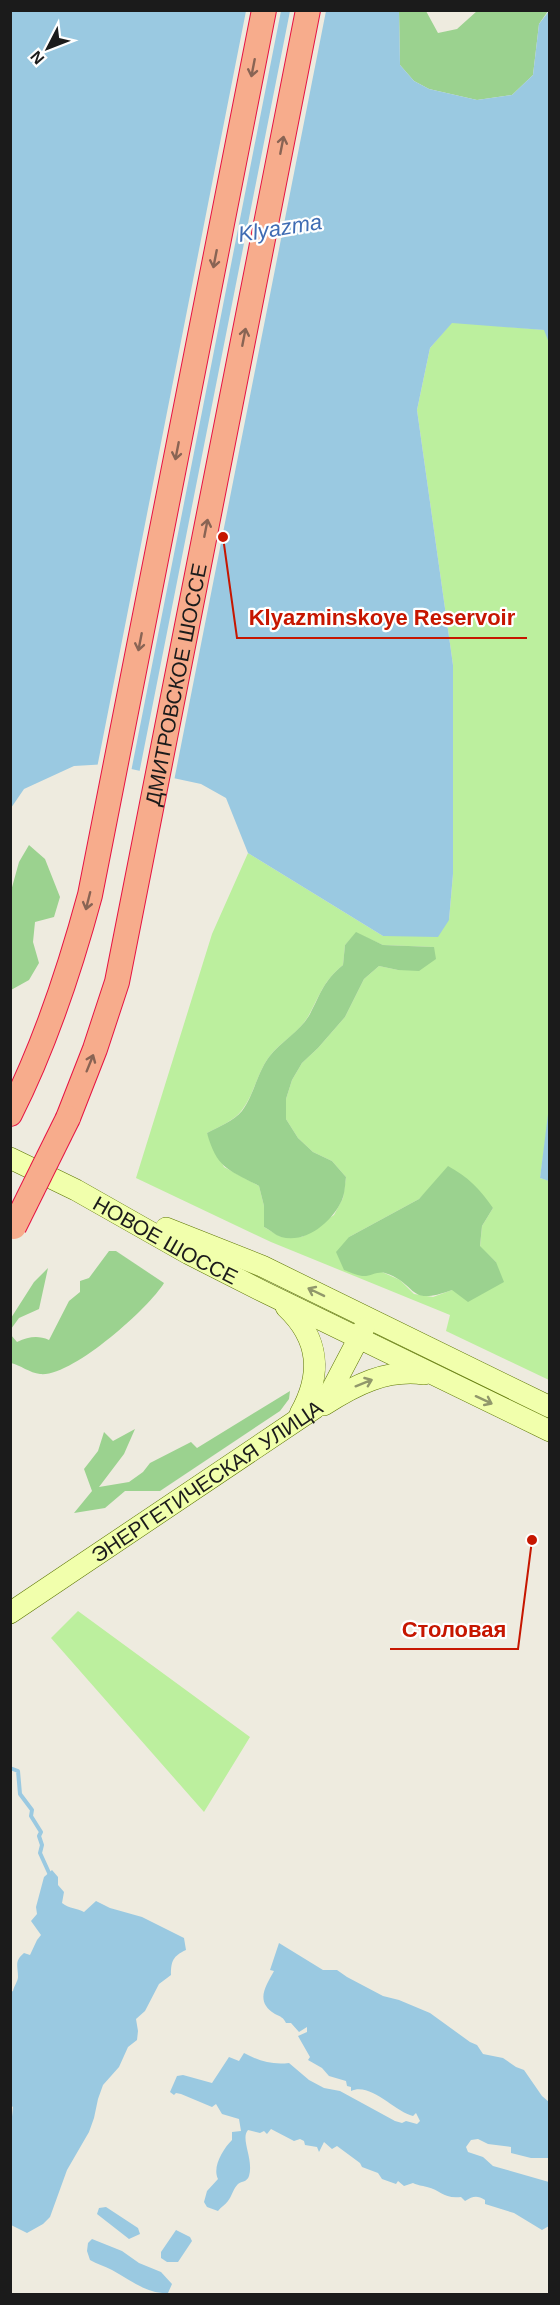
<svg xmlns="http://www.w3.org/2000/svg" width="560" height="2305" font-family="Arial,sans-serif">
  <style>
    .grass { fill: #bcef9e; fill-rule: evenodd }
    .forest { fill: #9bd28f }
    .water { fill: #9ac9e1 }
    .pier { fill: #eeebdf }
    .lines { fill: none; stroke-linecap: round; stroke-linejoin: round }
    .stream { stroke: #9ac9e1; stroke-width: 4 }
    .secondary-casing { stroke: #5a7400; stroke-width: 22 }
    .trunk-casing { stroke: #e61242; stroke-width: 26 }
    .secondary { stroke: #f1ffac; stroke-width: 21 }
    .trunk { stroke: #f7ac8c; stroke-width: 24 }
    .trunk-bridge-casing { stroke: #e61242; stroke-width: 26; stroke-linecap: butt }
    .trunk-bridge { stroke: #f7ac8c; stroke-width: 24 }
    .oneway { stroke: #896454 }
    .oneway2 { stroke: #91986b }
    .labels { text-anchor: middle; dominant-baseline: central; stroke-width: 4.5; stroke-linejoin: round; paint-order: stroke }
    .street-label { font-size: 21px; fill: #1b1b1b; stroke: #fff }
    .water-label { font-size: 22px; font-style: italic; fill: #3f6cb3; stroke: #fff }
    .leader { fill: none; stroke: #c61600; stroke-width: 2 }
    .callout-dot { fill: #c61600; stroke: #fff; stroke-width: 2 }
    .callout-label { font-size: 22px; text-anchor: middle; font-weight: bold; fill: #c61600; stroke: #fff; stroke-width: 4.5; stroke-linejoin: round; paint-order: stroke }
  </style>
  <rect width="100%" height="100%" fill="#eeebdf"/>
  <path class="grass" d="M452,322L545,330L550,343V1106L540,1178L550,1181L549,1380L446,1331L450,1315L271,1242L136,1178L212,934L248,853L383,936L449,920L453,874V665L417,410L430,348ZM356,933L383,945L434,947L398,970L379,966L364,979L345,1017L318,1048L302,1063L292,1080L286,1099V1119L298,1138L313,1152L332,1161L346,1177L343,1198L334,1215L302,1237H281L264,1227V1206L259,1186L224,1167L207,1133C218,1127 234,1121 242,1110C254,1095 257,1073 269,1057C281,1041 301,1032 310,1013C322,991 323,982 343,965L345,945ZM433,1185L493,1208L482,1226L480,1247L496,1262L452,1290L433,1297L414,1294L400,1280L382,1272L349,1237L419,1199Z
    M78,1611L250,1737L204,1812L51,1638Z"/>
  <path class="forest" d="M399,11H426L438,33L457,29L477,11H548L539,24L533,75L512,95L477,100L429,89L414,81L400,65Z
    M29,845L45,859L60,897L54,917L35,922L33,942L39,963L29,980L11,990L12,1010L11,1018V891L19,862Z
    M356,932L383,945L434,947L436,959L419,971L398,970L379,966L364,979L345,1017L318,1048L302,1063L292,1080L286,1099V1119L298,1138L313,1152L332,1161L346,1177C345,1184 345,1193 342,1200C332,1222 306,1244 281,1237C275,1235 269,1229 264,1227V1206L259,1186C228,1169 217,1169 207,1133C218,1127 234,1121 242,1111C254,1095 257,1073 269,1057C281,1041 300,1032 310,1014C322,991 323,982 343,965L345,945Z
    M448,1166C468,1177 480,1189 493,1208L482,1226L480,1246L496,1262L504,1282L468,1302L452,1290C406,1307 419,1284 385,1273C377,1271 370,1277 362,1276C356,1275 350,1272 344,1270L336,1252L349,1237L419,1199Z
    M109,1251H116L164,1283C149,1308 71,1378 40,1374C30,1373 20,1365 11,1363V1335L17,1342C29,1337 37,1335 49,1340L69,1301L80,1292V1281L89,1278Z
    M48,1268L39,1309L19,1318L11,1329V1318L34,1282Z
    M290,1391L289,1399L280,1411L160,1491H125L105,1508L74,1513L92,1491L84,1469L98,1451L104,1432L113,1441L135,1429L124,1454L99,1487L129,1482L143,1472L150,1463L191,1442L197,1448Z"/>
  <path class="water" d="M11,11H399L400,65L414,81L429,89L477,100L512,95L533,75L539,24L549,11V343L544,330L452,323L430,348L417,410L453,665V874L449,920L438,937L383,936L248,853L226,798L201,784L108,764L74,766L24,789L11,808Z
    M549,1106V1181L540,1178Z
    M52,1870L58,1877V1885L64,1892L62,1903C70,1909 77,1908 84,1912L96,1901L110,1908L142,1917L184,1938L186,1950C173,1956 171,1961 171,1975L159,1984L145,2011L136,2019L138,2031L137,2040L128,2047L119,2067L103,2085L98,2099L94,2118L89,2132L67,2170L50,2217L43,2224L27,2233L11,2225L10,2136L13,2107L10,2105L11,1992L13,1991C14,1986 18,1981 18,1977C18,1966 14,1961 24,1953L30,1955L37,1940L41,1935L31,1921L37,1914L36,1907L44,1877Z
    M279,1943L323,1970H337L347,1977L383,1996L399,2000L430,2013L470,2042L477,2045L483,2054L503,2058L516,2067L524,2070L542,2096L549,2102V2158H531L511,2153V2147L488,2144L478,2139L471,2140L466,2147L468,2152L483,2157L493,2166L549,2182V2226L542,2230L514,2213L485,2204V2200C477,2195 473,2196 465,2201L461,2197C443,2199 441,2190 427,2187C421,2185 419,2186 413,2183L404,2186L398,2181L396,2184L382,2179L378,2173L362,2167L360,2163L337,2146L332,2149L324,2142L319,2152L317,2147L305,2145L304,2141L300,2139L294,2141L271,2129L267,2134L264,2131L260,2133L248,2130C240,2139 254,2159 249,2176C247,2182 242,2181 238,2184C233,2189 232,2196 228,2201C225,2205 221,2207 218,2211L207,2207L204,2202L207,2191L218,2179C212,2167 223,2149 232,2140V2132L241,2131L239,2119L222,2114L216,2104L212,2107L181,2094L176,2093L174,2095L170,2092L177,2076L183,2075L212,2083L229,2057L239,2061L244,2053C259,2061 272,2065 289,2063L309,2080L324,2088L340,2091L395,2121L402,2123L406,2121L417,2124L420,2121L416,2113L413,2116C395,2112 371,2082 351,2091V2087L347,2086L346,2081L329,2076L322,2068L308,2060L310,2057L298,2036L307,2032V2027L299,2032L291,2023H286C283,2017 281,2017 275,2014C255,2002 265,1987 274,1971L270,1970Z
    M106,2207L138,2228L140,2234L129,2239L97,2214L99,2208Z
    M176,2230L190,2237L192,2241L178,2262H167L161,2258V2252Z
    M92,2239L122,2251L139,2263L161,2272L172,2284L168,2293C146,2294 131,2280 112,2270C104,2266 97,2264 90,2260L87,2251L88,2243Z"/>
  <path class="pier" d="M246,11H281L131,772L108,767L97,768Z
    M290,11H326L174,781L139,774Z"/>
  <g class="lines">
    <path class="stream" d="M10,1768L18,1771L20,1794L32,1810L31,1816L41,1832L39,1836L42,1845L40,1853L50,1875"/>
    <g class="secondary-casing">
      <g id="secondary">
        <path id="s1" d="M10,1158L76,1190L189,1254L264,1292L550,1431"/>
        <path d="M166,1228L262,1266L550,1407"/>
        <path d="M286,1307C320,1339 322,1375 300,1414"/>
        <path d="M324,1405C355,1385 386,1369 424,1374"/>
        <path id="s2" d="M10,1613L315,1408L331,1391L364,1328"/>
      </g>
    </g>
    <g class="trunk-casing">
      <g id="trunk">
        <path d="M10,1114C45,1045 70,969 90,895L264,10"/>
        <path id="s3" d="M68,1118L95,1049L117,982L308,10"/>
      </g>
    </g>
    <use href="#secondary" class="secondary"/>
    <use href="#trunk" class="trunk"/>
    <g class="trunk-bridge-casing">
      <path id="trunk-bridge" d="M14,1227L68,1118"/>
    </g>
    <use href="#trunk-bridge" class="trunk-bridge"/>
  </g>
  <defs><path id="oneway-shaft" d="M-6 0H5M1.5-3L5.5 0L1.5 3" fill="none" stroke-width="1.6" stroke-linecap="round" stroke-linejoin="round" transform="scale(1.5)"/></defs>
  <g class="oneway">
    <use href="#oneway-shaft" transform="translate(253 68) rotate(101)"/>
    <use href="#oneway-shaft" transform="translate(282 145) rotate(-79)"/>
    <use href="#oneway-shaft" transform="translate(215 259) rotate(101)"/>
    <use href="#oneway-shaft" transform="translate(244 337) rotate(-79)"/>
    <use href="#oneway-shaft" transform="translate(177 451) rotate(101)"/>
    <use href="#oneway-shaft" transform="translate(206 528) rotate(-79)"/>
    <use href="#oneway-shaft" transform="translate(140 642) rotate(101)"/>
    <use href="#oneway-shaft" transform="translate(88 901) rotate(104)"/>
    <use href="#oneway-shaft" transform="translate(90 1063) rotate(-68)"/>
  </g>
  <g class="oneway2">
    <use href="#oneway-shaft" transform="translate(316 1292) rotate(-154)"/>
    <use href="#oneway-shaft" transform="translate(364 1383) rotate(-22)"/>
    <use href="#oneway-shaft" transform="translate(484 1400) rotate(25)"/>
  </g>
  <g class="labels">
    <g class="street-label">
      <text stroke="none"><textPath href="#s3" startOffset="448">ДМИТРОВСКОЕ ШОССЕ</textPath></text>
      <text stroke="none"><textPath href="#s1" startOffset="176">НОВОЕ ШОССЕ</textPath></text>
      <text stroke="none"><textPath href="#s2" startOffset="237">ЭНЕРГЕТИЧЕСКАЯ УЛИЦА</textPath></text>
    </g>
    <g class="water-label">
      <text transform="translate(280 228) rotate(-9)">Klyazma</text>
    </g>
  </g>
  <path class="leader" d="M223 537L237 638H527M532 1540L518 1649H390"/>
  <g class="callout-dot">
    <circle cx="223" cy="537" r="6"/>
    <circle cx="532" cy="1540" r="6"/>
  </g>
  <g class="callout-label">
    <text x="382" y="625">Klyazminskoye Reservoir</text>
    <text x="454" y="1637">Столовая</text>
  </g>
  <rect width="560" height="2305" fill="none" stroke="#1b1b1b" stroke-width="24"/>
  <g transform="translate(48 48) rotate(228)" stroke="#ffffff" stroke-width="4.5" paint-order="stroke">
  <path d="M0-4.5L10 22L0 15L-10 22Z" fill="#1b1b1b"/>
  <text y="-9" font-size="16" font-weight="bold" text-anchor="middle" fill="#1b1b1b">N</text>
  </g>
</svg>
